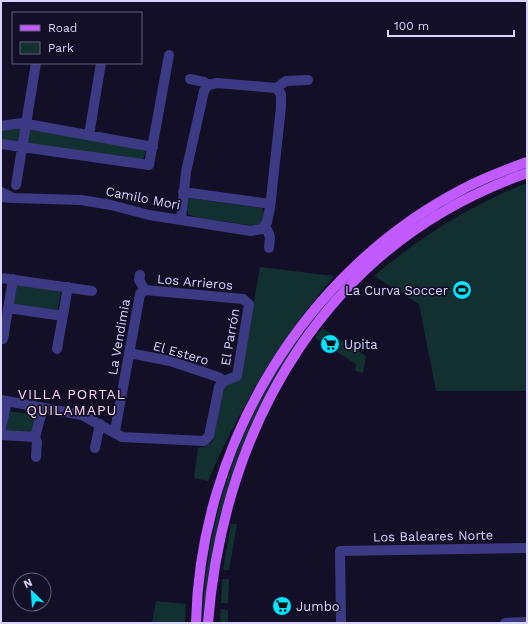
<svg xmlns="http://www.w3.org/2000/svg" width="528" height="624" font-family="'Work Sans',sans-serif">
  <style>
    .green { fill: #12302f }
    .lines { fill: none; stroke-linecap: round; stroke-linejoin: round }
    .minor { stroke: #3d3a85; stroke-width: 10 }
    .major { stroke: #c25bff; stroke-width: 10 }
    .labels { text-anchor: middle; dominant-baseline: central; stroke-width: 3.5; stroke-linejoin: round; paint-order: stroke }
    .street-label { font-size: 13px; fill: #d9d4ff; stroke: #130f26 }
    .poi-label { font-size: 13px; fill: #d9d4ff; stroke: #130f26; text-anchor: start }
    .neighbourhood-label { font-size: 14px; letter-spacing: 1px; fill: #ffd6f0; stroke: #130f26 }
  </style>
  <rect width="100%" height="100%" fill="#130f26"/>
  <path class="green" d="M13,126L146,150L143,160L1,140V130Z
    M527,165V168C336,235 212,424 205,623H202C207,467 285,310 416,221C451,198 489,181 527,165Z
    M527,183L526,391H436L419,304L374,276C420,237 471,205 527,183Z
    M188,198L262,208L265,214L263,222L255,226L195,217L188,214L186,202Z
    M260,267L334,276C281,338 240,406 208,481L194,478L198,448L204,447L213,441L222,390L228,384L240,379Z
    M17,284L61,292L57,313L13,305Z
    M322,328L366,356L363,373L355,371L356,364L334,350L339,342L328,335L322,343L315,338Z
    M8,411L37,415L32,435L3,432Z
    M231,524H237L229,570H223Z
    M222,579H229L228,603H221Z
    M156,601L186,604L185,623H152Z
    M221,609L228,610V623H220Z"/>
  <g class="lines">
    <path class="minor" d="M190,79L204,82L208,85
      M276,88L286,81L308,80
      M1,126L22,123L153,147
      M89,135L101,63
      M1,144L149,165L169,55
      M16,185L36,63
      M1,192L13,198L1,197
      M183,192L270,204
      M13,198L81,200L111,205L149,215L251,231L262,229L267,222L270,208L281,107V94L276,88L217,83L208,85L204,91L186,172L181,219
      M265,225L270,237L269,248
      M140,275L139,280L145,290
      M1,278L92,291
      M8,308L63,316
      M3,339L13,279
      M57,349L68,287
      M129,353L170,361L218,377L224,381
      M1,400L82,415L122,437L204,441L209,436L219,387L224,381L237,376L249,304L243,299L145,290
      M1,428L7,401
      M115,431L140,294L145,290
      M1,435L35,437L43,408
      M35,437L37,442L36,457
      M95,448L100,424
      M341,623L340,551L527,548
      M505,623L527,622"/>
    <path class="major" d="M196,623C200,445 304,271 463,189C483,178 505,170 527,162
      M208,623C224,421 329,242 527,173"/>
  </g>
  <defs>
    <g id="stadium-disc" transform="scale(1)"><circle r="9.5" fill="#00e5ff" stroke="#130f26"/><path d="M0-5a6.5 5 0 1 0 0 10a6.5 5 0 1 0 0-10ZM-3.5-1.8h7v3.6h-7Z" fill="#111"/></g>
    <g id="supermarket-disc" transform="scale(1)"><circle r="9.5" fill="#00e5ff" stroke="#130f26"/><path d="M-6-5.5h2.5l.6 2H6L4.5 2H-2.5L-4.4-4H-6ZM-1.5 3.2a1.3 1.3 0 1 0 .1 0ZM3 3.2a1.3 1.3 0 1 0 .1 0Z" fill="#111"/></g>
  </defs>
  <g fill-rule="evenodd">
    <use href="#stadium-disc" x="462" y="290"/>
    <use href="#supermarket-disc" x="330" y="344"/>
    <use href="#supermarket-disc" x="282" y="606"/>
  </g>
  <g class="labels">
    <g class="street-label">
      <text transform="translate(143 198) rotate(11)">Camilo Mori</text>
      <text transform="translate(195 282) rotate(5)">Los Arrieros</text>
      <text transform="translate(119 337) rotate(-80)">La Vendimia</text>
      <text transform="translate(230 337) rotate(-80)">El Parrón</text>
      <text transform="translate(181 353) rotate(16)">El Estero</text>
      <text transform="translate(433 536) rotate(-1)">Los Baleares Norte</text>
    </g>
    <g class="poi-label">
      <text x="448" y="290" text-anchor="end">La Curva Soccer</text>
      <text x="344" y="344">Upita</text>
      <text x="296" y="606">Jumbo</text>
    </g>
    <g class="neighbourhood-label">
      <text x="72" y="394">VILLA PORTAL<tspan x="72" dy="16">QUILAMAPU</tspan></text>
    </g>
  </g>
  <rect width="528" height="624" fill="none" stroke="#d9d4ff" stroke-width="4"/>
  <rect x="12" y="12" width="130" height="52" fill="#130f26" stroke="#625e7d"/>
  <rect x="20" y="25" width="20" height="6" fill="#c25bff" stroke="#625e7d"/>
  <text x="48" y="32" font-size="12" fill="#d9d4ff">Road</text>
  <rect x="20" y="42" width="20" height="12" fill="#12302f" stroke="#625e7d"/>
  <text x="48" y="52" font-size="12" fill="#d9d4ff">Park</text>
  <g transform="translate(32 592) rotate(335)"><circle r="19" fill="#130f26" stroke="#625e7d"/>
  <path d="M0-3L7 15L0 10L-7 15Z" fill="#00e5ff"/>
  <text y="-6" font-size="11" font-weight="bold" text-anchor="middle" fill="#d9d4ff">N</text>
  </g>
  <path d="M388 30v6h126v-6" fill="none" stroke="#d9d4ff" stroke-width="2"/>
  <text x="394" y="30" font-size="12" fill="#d9d4ff" stroke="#130f26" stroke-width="3" paint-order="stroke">100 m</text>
</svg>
